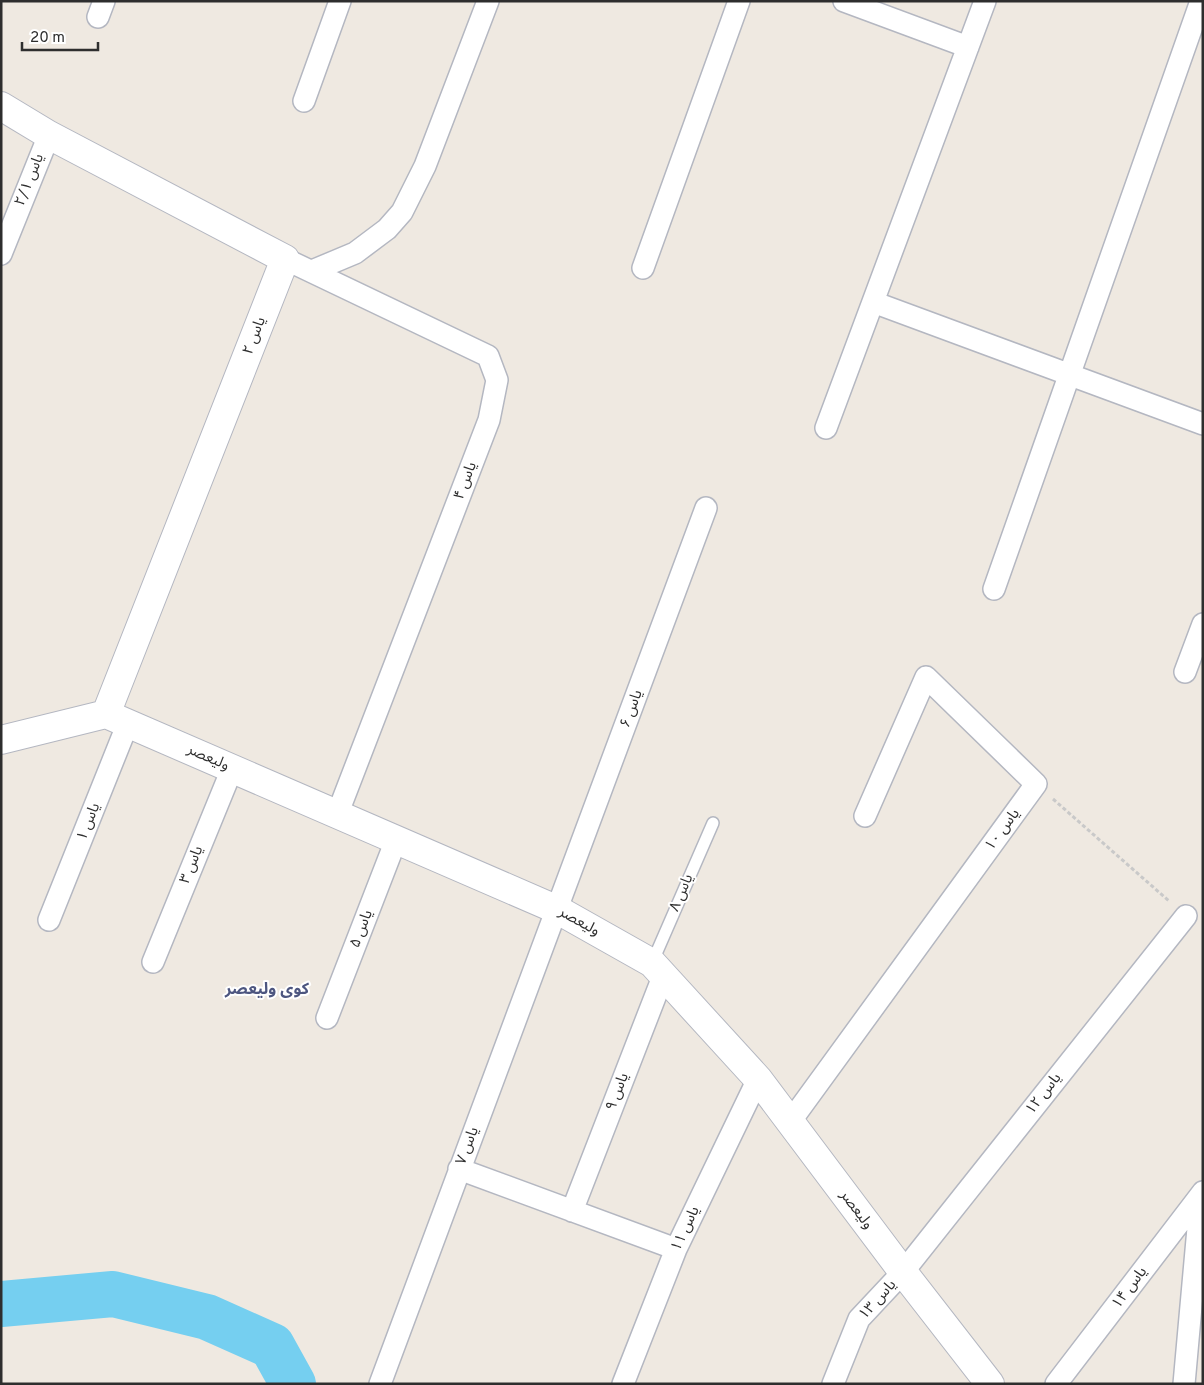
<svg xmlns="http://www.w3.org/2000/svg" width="1204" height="1385" font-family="Overpass,'Noto Sans Arabic',sans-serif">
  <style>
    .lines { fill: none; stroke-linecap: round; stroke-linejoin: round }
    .river { stroke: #75cff0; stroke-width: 46 }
    .service-casing { stroke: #b4b7c1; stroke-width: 14 }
    .minor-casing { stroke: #b4b7c1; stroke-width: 24 }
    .tertiary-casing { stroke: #b4b7c1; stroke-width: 30 }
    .path { stroke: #c9c9c9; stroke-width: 3; stroke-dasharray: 4 2.5; stroke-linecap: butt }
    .service { stroke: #fff; stroke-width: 11 }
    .minor { stroke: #fff; stroke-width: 21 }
    .tertiary { stroke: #fff; stroke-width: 28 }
    .labels { text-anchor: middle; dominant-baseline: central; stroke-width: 4; stroke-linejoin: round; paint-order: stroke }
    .street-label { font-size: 15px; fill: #2e2e2e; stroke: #fff }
    .neighbourhood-label { font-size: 16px; font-weight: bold; fill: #4d5680; stroke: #fff }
  </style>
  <rect width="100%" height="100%" fill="#efe9e1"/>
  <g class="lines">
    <path class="river" d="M1,1304L113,1294L207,1317L272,1346L293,1384"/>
    <g class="service-casing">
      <path id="service" d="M652,963L713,823"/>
    </g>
    <g class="minor-casing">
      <path id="minor" d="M844,1L968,47
        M98,17L104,1
        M304,101L340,1
        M1,254L49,135
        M285,259L488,356L497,380L489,420L337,815
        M643,268L739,1
        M312,271L355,253L387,229L402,212L425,166L488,1
        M873,302L1203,424
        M826,428L985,1
        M994,589L1201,1
        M1185,672L1203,624
        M49,920L128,723
        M153,962L232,769
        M327,1018L396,840
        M790,1122L1036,784L926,677L865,816
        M459,1169L676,1249
        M572,1211L664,974
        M380,1384L706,508
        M623,1384L676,1249L758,1079
        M833,1384L859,1319L903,1272L1186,916
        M1056,1384L1203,1192
        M1184,1384L1201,1195"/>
    </g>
    <g class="tertiary-casing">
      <path id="tertiary" d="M1,106L49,135L285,259L106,714
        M1,740L106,714L558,910L652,963L758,1079L903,1272L990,1384"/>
    </g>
    <path class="path" d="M1053,799L1169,901"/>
    <use href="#service" class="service"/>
    <use href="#minor" class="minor"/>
    <use href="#tertiary" class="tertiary"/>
  </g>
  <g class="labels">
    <g class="street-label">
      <text transform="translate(30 180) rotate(-68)">یاس ۲/۱</text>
      <text transform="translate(255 336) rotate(-69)">یاس ۲</text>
      <text transform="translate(466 481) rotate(-69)">یاس ۴</text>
      <text transform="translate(632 709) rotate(-70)">یاس ۶</text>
      <text transform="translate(208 758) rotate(24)">ولیعصر</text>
      <text transform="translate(89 822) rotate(-68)">یاس ۱</text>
      <text transform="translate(1003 830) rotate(-54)">یاس ۱۰</text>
      <text transform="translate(192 865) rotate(-68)">یاس ۳</text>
      <text transform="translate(682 893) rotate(-67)">یاس ۸</text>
      <text transform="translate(579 922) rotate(29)">ولیعصر</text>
      <text transform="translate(362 929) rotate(-69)">یاس ۵</text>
      <text transform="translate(618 1092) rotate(-69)">یاس ۹</text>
      <text transform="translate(1044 1094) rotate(-52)">یاس ۱۲</text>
      <text transform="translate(468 1146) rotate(-69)">یاس ۷</text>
      <text transform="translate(856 1210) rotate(53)">ولیعصر</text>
      <text transform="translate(686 1229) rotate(-65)">یاس ۱۱</text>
      <text transform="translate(1130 1288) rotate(-53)">یاس ۱۴</text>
      <text transform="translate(878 1300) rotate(-48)">یاس ۱۳</text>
    </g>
    <g class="neighbourhood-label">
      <text x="267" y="990">کوی ولیعصر</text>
    </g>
  </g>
  <rect width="1204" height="1385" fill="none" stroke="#2e2e2e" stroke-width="5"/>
  <path d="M22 42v8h76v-8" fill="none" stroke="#2e2e2e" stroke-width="2.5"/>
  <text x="30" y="42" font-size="15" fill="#2e2e2e" stroke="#ffffff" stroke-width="4" paint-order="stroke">20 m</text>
</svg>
